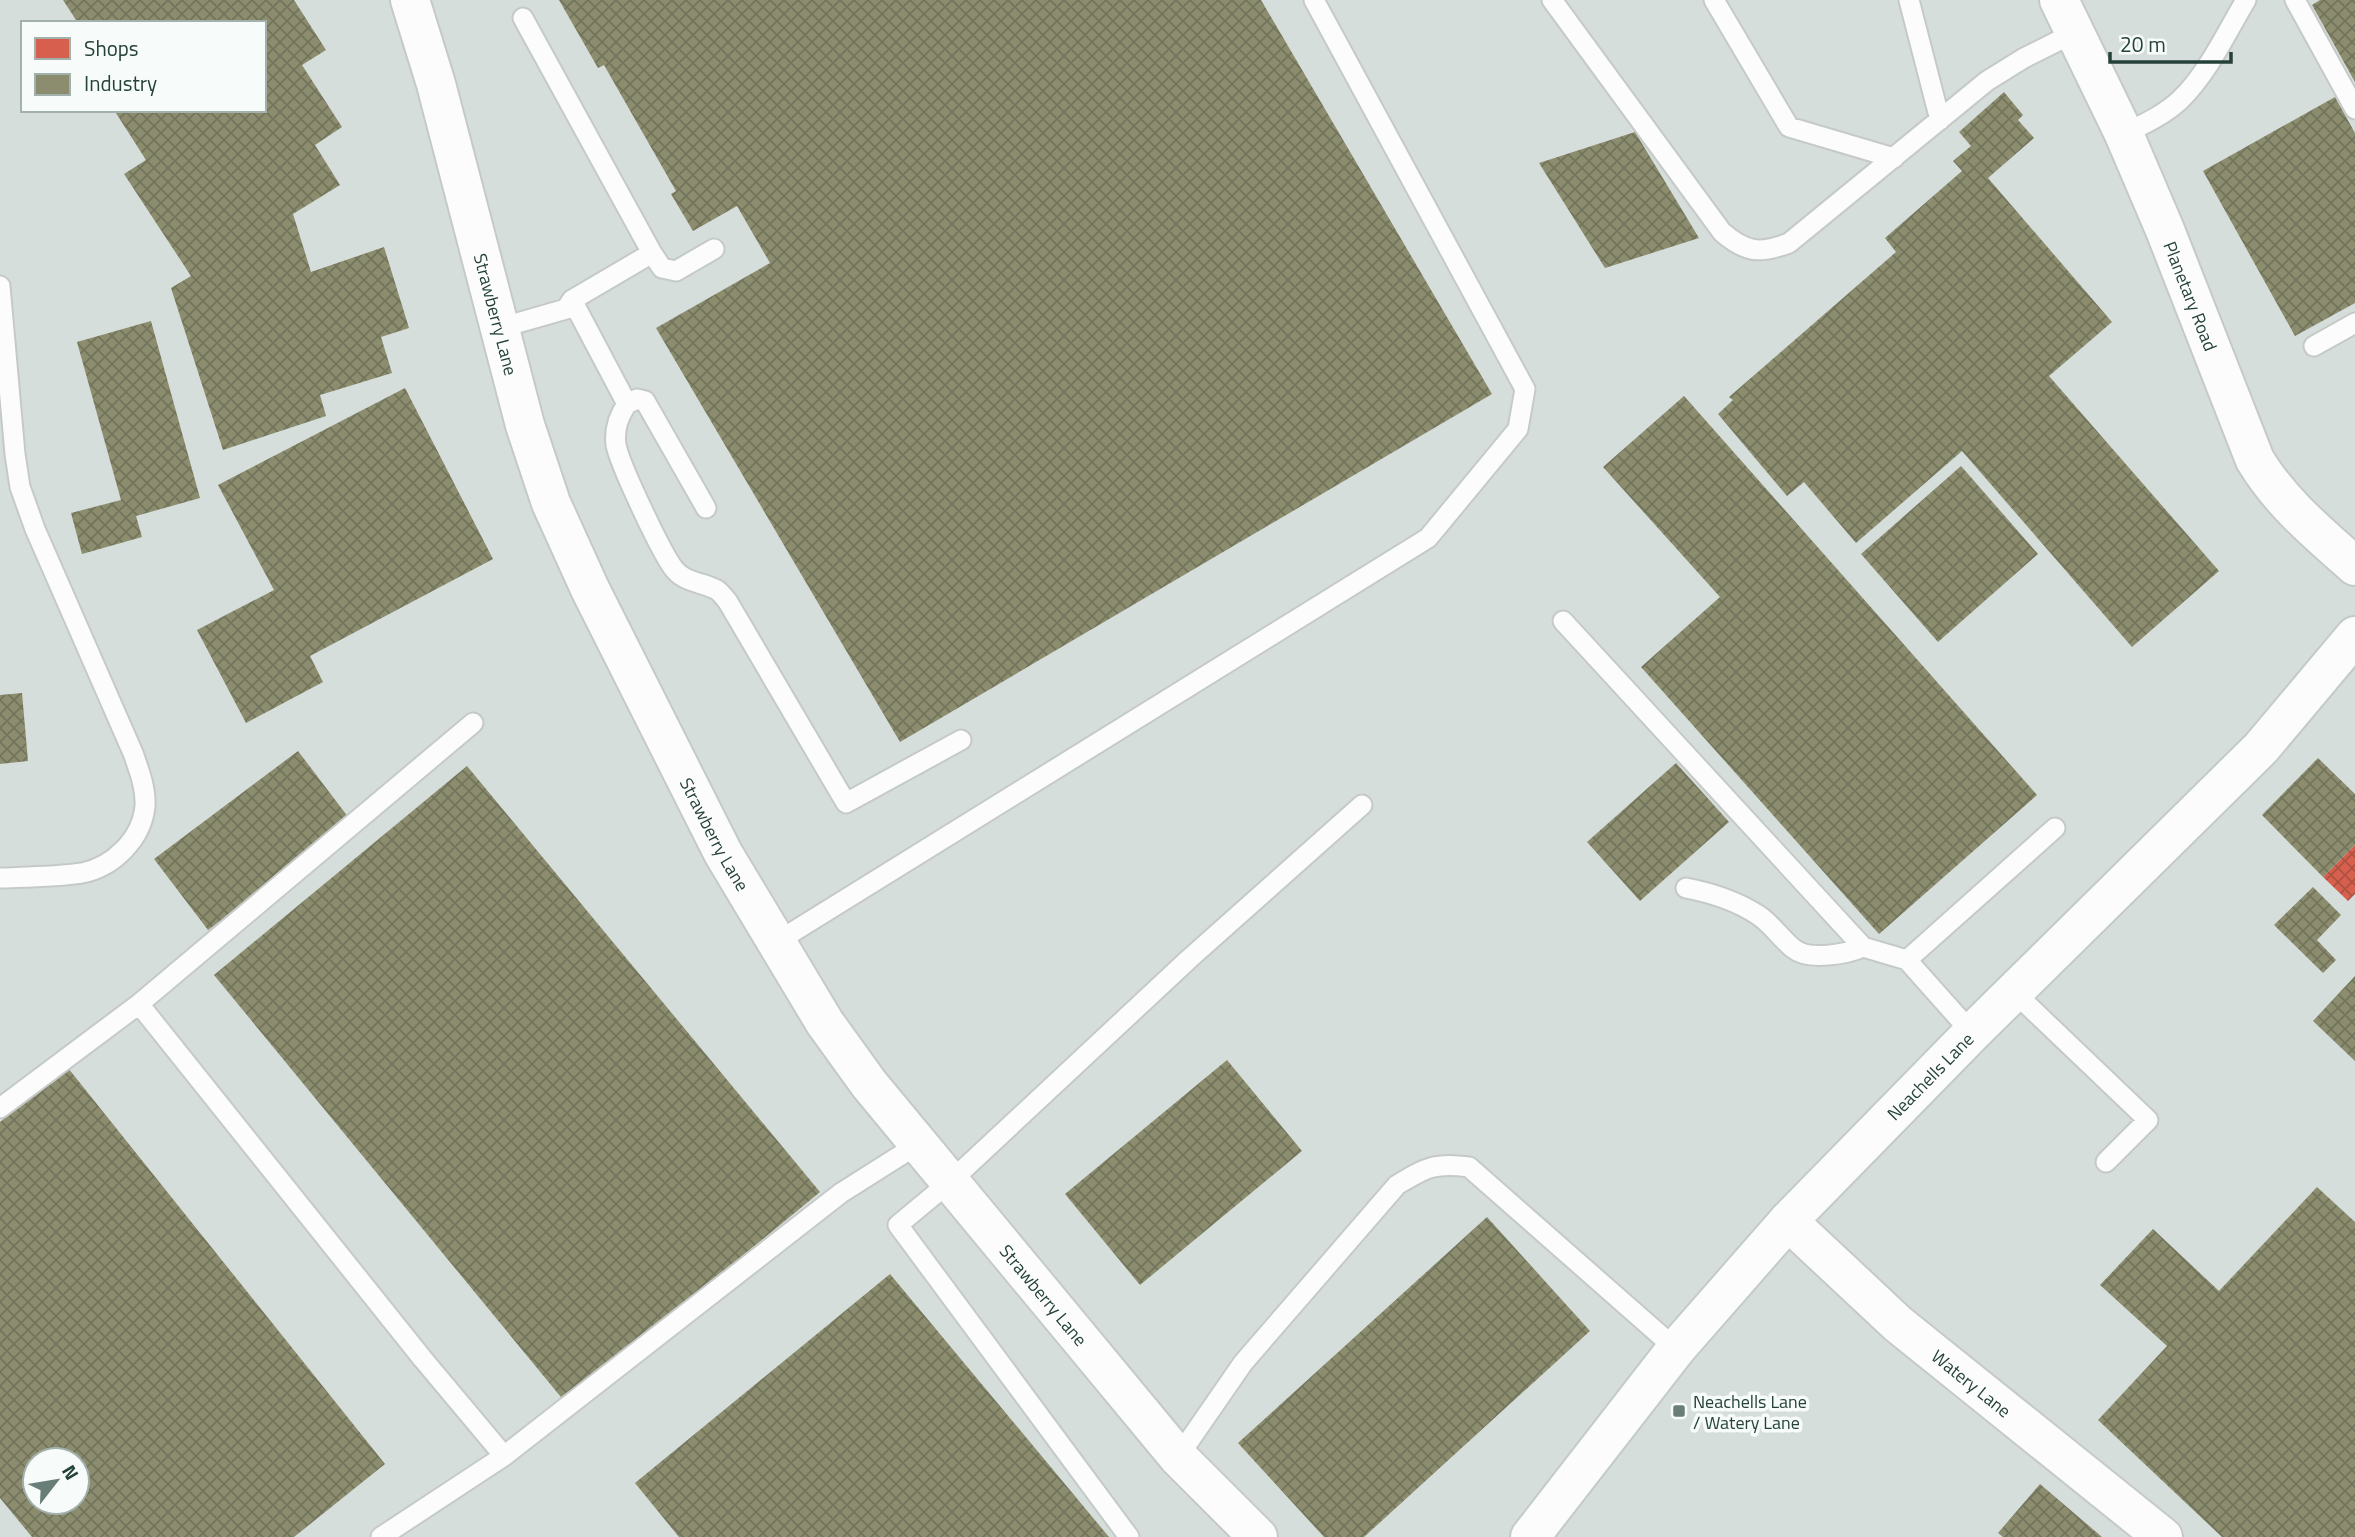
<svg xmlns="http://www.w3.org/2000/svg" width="2355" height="1537" font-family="'Titillium Web',sans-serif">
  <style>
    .built { fill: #d6dedb; fill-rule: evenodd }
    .shops { fill: url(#shops-cross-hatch) }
    .industry { fill: url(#industry-cross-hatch); fill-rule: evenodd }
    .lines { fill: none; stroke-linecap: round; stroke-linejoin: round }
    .lane-casing { stroke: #c5cac8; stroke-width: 23 }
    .street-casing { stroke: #c5cac8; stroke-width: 42 }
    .secondary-casing { stroke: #c3cbc8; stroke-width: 42 }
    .lane { stroke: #fcfcfc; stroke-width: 19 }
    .street { stroke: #fcfcfc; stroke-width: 38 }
    .secondary { stroke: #fcfcfc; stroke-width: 38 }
    .poi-dot { fill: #697e78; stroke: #f7fbf9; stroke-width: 2.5 }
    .labels { text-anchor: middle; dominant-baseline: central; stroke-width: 7; stroke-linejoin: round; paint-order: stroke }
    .street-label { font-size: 18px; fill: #24423a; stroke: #f7fbf9 }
    .poi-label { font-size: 18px; fill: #24423a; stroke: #f7fbf9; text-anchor: start }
  </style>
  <defs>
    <pattern id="shops-cross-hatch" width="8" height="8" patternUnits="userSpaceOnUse" patternTransform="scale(1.75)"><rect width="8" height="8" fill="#d6604d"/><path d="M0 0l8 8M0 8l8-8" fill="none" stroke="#ad5141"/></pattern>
    <pattern id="industry-cross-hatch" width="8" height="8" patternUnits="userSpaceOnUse" patternTransform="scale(1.75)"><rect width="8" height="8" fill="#8c8c6e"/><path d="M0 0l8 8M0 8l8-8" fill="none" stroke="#72745b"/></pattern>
  </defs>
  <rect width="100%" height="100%" fill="#e8edeb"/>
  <path class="built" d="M0,0H2355V1537H0ZM23,23H264V110H23ZM35,1460H77V1502H35Z"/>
  <path class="shops" d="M2355,845V894L2348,901L2323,877Z"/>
  <path class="industry" d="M63,0H294L326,50L302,65L342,127L315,145L340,185L293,214L311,272L384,247L409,328L381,337L392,373L320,395L326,416L223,450L171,288L191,276L124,174L146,160L114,110H264V23H78Z
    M559,0H1261L1492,394L900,742L656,328L770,263L737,206L693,231L671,194L676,191L604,65L598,68Z
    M2320,0H2355V82L2312,5Z
    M2004,92L2023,115L2018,120L2034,138L1988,178L2112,322L2049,376L2219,571L2132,647L1962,451L1856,543L1804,482L1787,496L1718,414L1733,400L1729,397L1896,252L1885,238L1962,171L1953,161L1971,146L1959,132Z
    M2335,97L2355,133V303L2295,336L2203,171Z
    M1635,132L1699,238L1605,268L1539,163Z
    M151,321L200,498L136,516L142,537L82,554L71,513L121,500L77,342Z
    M405,388L493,559L310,656L323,682L246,723L197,630L274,590L218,485Z
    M1684,396L2037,795L1879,934L1641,667L1720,597L1603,467Z
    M1961,466L2038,554L1938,642L1861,554Z
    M22,693L28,761L0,764V695Z
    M298,751L352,822L208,930L154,859Z
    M2318,758L2355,794V845L2323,877L2262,815Z
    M1676,763L1729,822L1640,901L1587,842Z
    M467,766L820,1192L565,1402L214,975Z
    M2313,887L2341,915L2317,940L2336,960L2323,973L2274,925Z
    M2355,976V1061L2313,1021Z
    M1227,1060L1302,1151L1140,1285L1065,1194Z
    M68,1068L385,1464L294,1537H32L0,1498V1122ZM35,1460H77V1502H35Z
    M2317,1187L2355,1222V1537H2222L2098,1420L2167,1346L2100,1285L2153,1229L2219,1291Z
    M1487,1217L1590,1331L1364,1537H1324L1238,1443Z
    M890,1274L1109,1537H679L635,1483Z
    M2040,1484L2102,1537H2003L1998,1533Z"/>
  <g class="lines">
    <g class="lane-casing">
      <path id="lane" d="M1552,0L1722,232C1746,253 1760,254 1789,243L1987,81L2024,58L2076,32
        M1714,0L1789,127L1894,158
        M1909,0L1940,120
        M2295,0L2355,109
        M2124,134C2144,124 2164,115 2180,100C2208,73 2226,33 2246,0
        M652,253L662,268L676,271L714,249
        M0,286L15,454L20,487L35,529L133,753C139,770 146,788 145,806C142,839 113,867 82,873C55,877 27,877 0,878
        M572,300L627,404L637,399L645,401L706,508
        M500,328L566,309L572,300L652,253L523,18
        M2314,346L2355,323
        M627,404C618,417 614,429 616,445C620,465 661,552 674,569C685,583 703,582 717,590C721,593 725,598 728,602L846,803L961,740
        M1563,621L1863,947
        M473,723L139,1004L422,1358L504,1456
        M1686,888C1712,893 1735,900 1758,915C1772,924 1781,939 1794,949C1809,961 1847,954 1863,947L1907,960
        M775,943L1428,538L1518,429L1525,389L1314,0
        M2015,993L2148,1120L2106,1162
        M1972,1033L1907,960L2055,828
        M0,1108L139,1004
        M1178,1457L1243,1363L1397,1185C1425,1168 1435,1162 1469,1167L1676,1349
        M381,1537L504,1456L841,1193L920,1143
        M1129,1537L898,1225L951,1181L1189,959L1362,805"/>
    </g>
    <g class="street-casing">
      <g id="street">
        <path id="s1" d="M410,0L436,84L525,425L551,503L590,589L723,853L825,1023L869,1084L1178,1457L1258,1537"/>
        <path id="s2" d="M2059,0L2124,134L2165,230L2255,460C2281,503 2318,533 2355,566"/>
        <path id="s3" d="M1788,1221L1898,1324L2163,1537"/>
      </g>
    </g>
    <g class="secondary-casing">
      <g id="secondary">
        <path id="s4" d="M1530,1537L1676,1349L1788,1221L1972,1033L2261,748L2355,636"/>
      </g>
    </g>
    <use href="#lane" class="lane"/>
    <use href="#street" class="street"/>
    <use href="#secondary" class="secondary"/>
  </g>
  <rect class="poi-dot" x="1672" y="1404" width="14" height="14" rx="3.5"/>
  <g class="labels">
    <g class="street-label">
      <text stroke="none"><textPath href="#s2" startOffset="324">Planetary Road</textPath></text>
      <text stroke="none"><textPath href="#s1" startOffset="326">Strawberry Lane</textPath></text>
      <text stroke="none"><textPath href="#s1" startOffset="892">Strawberry Lane</textPath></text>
      <text stroke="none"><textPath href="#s4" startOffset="611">Neachells Lane</textPath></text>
      <text stroke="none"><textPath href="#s1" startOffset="1460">Strawberry Lane</textPath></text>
      <text stroke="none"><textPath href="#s3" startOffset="245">Watery Lane</textPath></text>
    </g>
    <g class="poi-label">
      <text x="1693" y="1401">Neachells Lane<tspan x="1693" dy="21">/ Watery Lane</tspan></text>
    </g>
  </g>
  <rect x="21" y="21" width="245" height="91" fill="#f7fbf9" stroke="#a3b1ad" stroke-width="2"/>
  <rect x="35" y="38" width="35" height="21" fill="#d6604d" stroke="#a3b1ad" stroke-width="2"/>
  <text x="84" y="56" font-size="21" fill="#24423a">Shops</text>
  <rect x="35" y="74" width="35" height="21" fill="#8c8c6e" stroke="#a3b1ad" stroke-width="2"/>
  <text x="84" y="91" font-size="21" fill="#24423a">Industry</text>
  <g transform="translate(56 1481) rotate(59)"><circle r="33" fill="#f7fbf9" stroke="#a3b1ad" stroke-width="2"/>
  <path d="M0-5L12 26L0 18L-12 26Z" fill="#697e78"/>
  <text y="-10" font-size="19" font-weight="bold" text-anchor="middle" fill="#24423a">N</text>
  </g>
  <path d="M2110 52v10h121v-10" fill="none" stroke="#24423a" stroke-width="3.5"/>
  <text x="2120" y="52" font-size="21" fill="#24423a" stroke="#f7fbf9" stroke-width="5" paint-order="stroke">20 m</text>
</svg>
